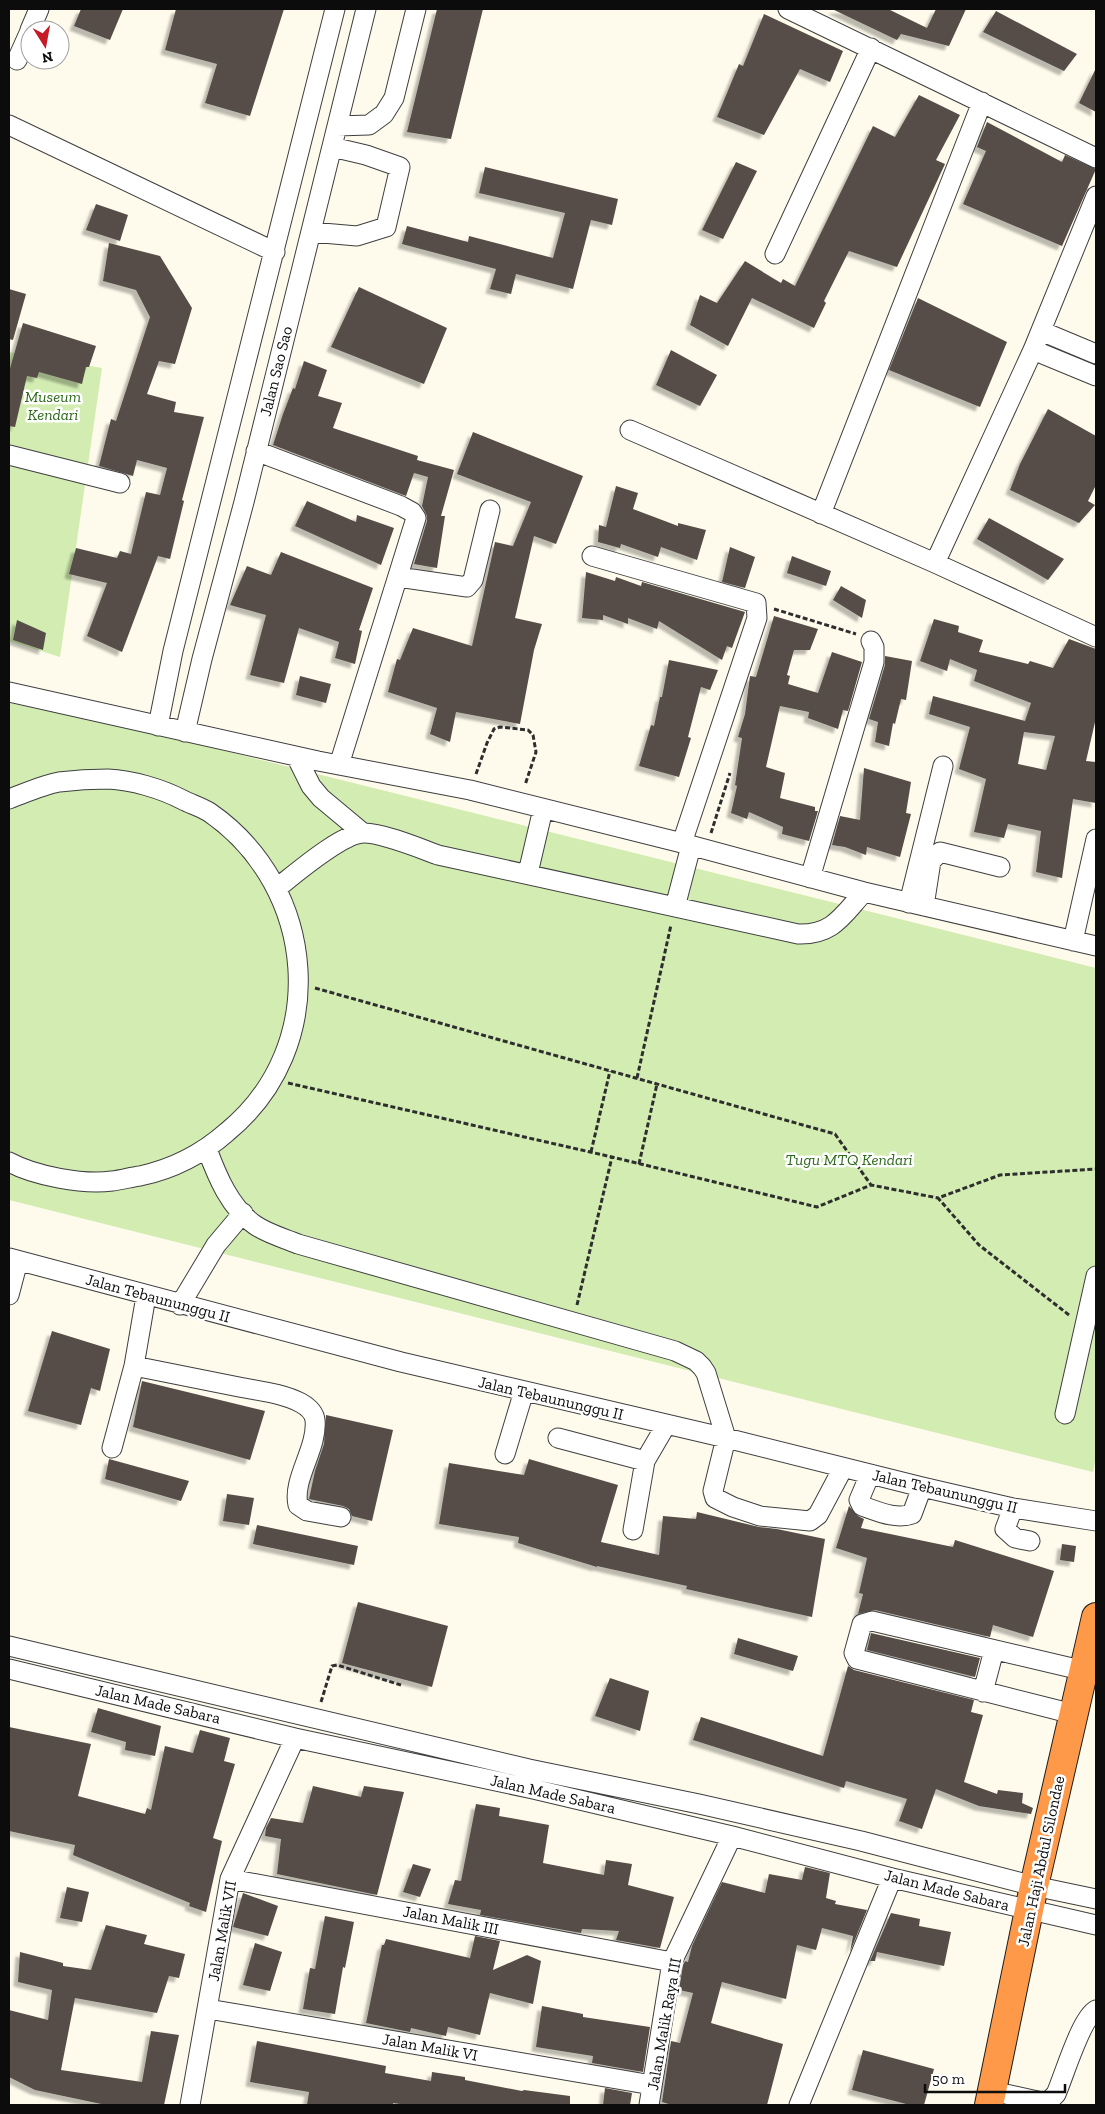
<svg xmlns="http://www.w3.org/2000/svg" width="1105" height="2114" font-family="'Zilla Slab',serif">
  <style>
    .green { fill: #d2ecb2 }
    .building { fill: #564d48; fill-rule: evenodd; filter: url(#shadow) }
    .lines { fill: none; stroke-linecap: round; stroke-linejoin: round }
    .minor-casing { stroke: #3f3f3f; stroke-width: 21 }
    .highway-casing { stroke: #1d1d1d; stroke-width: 30 }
    .path { stroke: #2e2e2e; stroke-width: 3; stroke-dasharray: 5 2.5; stroke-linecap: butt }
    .minor { stroke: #fff; stroke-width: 19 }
    .highway { stroke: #ff994a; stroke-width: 28 }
    .labels { text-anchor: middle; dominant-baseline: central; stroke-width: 5; stroke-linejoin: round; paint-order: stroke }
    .street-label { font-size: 16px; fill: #0c0c0c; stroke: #fff }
    .park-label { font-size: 16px; font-style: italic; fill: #2a6918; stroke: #fff }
  </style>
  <defs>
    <filter id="shadow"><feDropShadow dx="-4.5" dy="4.5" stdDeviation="1" flood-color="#0004"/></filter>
  </defs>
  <rect width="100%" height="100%" fill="#fffbec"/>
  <path class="green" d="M9,352L102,368L60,657L9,641Z
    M9,703L153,733L1096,968V1456L1093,1472L9,1200Z"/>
  <path class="building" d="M81,9H123L110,40L74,26Z
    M176,9H284L250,116L205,103L217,64L165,50Z
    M437,9H483L451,139L407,132Z
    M832,9H888L927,28L936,9H966L949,46L901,34L897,40Z
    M996,11L1077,54L1064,71L983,32Z
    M764,14L843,51L830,82L800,69L764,135L717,117L739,64L743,66Z
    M1096,68V112L1079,103Z
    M919,95L960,115L936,160L945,164L897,267L849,251L824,301L826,303L814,328L752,298L728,346L690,325L700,295L717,303L745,261L781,283L783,279L795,286L873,126L895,137Z
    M987,122L1062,162L1065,155L1096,169L1062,246L963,204L986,151L977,147Z
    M736,162L757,171L723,239L702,230Z
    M485,167L618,199L612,225L591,220L573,289L516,274L511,294L490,289L496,269L402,244L407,226L468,242L469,236L553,258L565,213L479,193Z
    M96,204L128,215L120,241L86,230Z
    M109,243L160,256L192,308L175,364L159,361L147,394L176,402L174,412L204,417L182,500L184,501L170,559L158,556L122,652L87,636L107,583L69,574L76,548L117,558L120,551L131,554L146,492L160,495L167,468L137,460L133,476L99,466L111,419L116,421L150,317L136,290L103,281Z
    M359,287L447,328L424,384L331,347Z
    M9,289L26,294L13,340L9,339Z
    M918,298L1007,342L980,407L889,370Z
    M23,323L96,346L89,367H86L82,384L39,372L37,378L27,376L15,427L9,426V372Z
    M671,350L717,375L700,406L656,385Z
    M304,361L327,370L318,396L342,403L333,428L418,456L417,460L454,470L441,516H445L437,568L414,564L427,521V516L422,506L428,477L414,473L406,496L273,445L283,414L293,388L295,389Z
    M1048,409L1096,436V485L1088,501L1095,505L1079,523L1010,490L1020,464Z
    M473,432L583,476L556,544L534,536L515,618L542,624L534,650L520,724L456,712L450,742L430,734L437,708L388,692L397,659L400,660L413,628L472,646L495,542L513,546L531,502L457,474Z
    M616,486L638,493L633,509L678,526V523L706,530L697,560L661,547L658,557L621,544L620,548L598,542L599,525L606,527Z
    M307,501L356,522L357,515L394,528L381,565L295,526Z
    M989,518L1064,559L1048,580L977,539Z
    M730,547L755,557L745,588L722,582Z
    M281,552L373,588L359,630L362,631L355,664L335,658L339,642L299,628L284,683L250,675L266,615L230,605L247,566L271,575Z
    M792,556L831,571L826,586L787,573Z
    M586,572L615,581L616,577L641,586L642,582L745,612L732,648L727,646L722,660L659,621L657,629L628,618V624L603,615V620L582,618Z
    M841,586L866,600L862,618L833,600Z
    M774,616L818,629L810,650H794L787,675L790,676L788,684L818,693L832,652L862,662L848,711L843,710L838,729L808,718L809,712L780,706L766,767L785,773L780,798L815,807V811H818L809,841L782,834L783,827L749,812L747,819L731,813L737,786L735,785L742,738L738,737L745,714L750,676L756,677Z
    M934,619L959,626L958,632L983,640L979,652L1028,664L1030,661L1053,668L1069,639L1096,649V718L1086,761L1096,762V803L1073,799L1062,878L1036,872L1041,831L1008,824L1004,838L974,832L986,779L959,769L970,727L929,714L933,696L1025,721L1031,703L974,681L977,670L950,659L947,671L920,661ZM1024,732L1055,736L1046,770L1018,764Z
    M17,620L46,633L43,650L13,640Z
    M885,656L912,661L906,700L901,699L895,724L893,723L889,746L875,742L878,722L869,719L885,665Z
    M669,660L718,670L710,690L701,687L688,737L691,738L679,777L639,766L651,725L654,726L660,697H662Z
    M300,676L331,684L326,703L296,695Z
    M864,768L911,782L906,813L911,814L900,857L867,847L866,855L845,847L832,845L840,816L860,820Z
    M52,1331L110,1349L100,1391L91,1388L81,1425L28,1411Z
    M142,1381L265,1411L250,1460L133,1427Z
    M326,1415L393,1430L372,1521L352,1516L349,1509L343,1506L309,1499L315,1471L324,1444Z
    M109,1459L189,1481L181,1501L105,1479Z
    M529,1459L618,1485L601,1542L659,1555L663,1516L696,1519L697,1512L759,1527L777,1529L825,1539L812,1617L686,1589L687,1586L597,1566V1567L518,1543L519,1537L439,1524L449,1463L524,1475Z
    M227,1494L254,1498L249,1525L223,1521Z
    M849,1506L858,1516L864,1519L861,1528L953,1547L955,1540L1054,1571L1033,1637L993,1625L990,1637L875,1610L858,1614L863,1594L859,1593L867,1558L836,1548Z
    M257,1525L358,1546L354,1565L253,1544Z
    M1062,1544L1076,1546L1074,1562L1060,1560Z
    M358,1602L448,1626L432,1687L342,1663Z
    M871,1633L980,1658L975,1677L867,1650Z
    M738,1638L798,1656L793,1671L734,1654Z
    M848,1666L854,1670L974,1700L971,1712L983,1715L964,1782L997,1794L998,1790L1023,1793L1022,1803L1033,1808L1031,1814L979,1806L936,1789L922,1829L899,1821L907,1799L846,1781L844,1788L693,1740L701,1717L823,1756Z
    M610,1678L649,1691L640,1731L595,1716Z
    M98,1708L161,1726L155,1756L125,1750L126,1742L91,1732Z
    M9,1727L91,1744L78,1796L145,1814L147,1808L151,1810L165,1746L193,1753L200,1730L230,1738L224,1761L235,1764L213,1838L222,1841L206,1912L189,1906L190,1903L73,1855L75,1845L9,1831Z
    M313,1786L361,1797L364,1786L404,1792L377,1895L277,1874L281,1839L265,1836L266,1828L271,1818L303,1823Z
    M476,1804L500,1808L499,1816L549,1825L543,1863L604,1875L606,1860L632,1864L628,1885L674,1897L660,1948L616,1940L619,1931L582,1929L581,1933L480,1915L481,1910L448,1904L455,1880L461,1881Z
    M413,1864L431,1869L420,1897L403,1892Z
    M805,1867L830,1873L826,1898L836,1901L835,1904L867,1910L850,1952L853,1936L822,1928L816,1950L797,1945L786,1999L722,1982L711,2023L783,2044L767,2105H672L662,2102L671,2041L680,2043L693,1993L679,1990L683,1965L685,1961L688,1962L692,1946L722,1882L765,1893L769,1874L802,1880Z
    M67,1887L89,1892L82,1922L60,1918Z
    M243,1893L278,1906L268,1936L233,1927Z
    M891,1913L920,1919L919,1926L951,1932L944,1966L877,1952L875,1961H870Z
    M325,1916L354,1922L345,1968L343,1967L335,2014L303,2009L310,1968L315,1969Z
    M106,1925L147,1935L144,1944L185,1954L179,1978L169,1976L157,2013L75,1998L61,2070L142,2082L151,2031L179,2035L164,2105H106L35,2090L9,2077V2010L48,2020L52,1990L18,1982L20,1952L63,1963V1966L91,1970Z
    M475,1936L500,1941L493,1970L527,1955L541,1961L533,2004L490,1993L480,2035L448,2027L446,2036L411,2028L410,2032L366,2023L382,1945H384L386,1939L470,1958Z
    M255,1943L282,1952L270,1991L243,1985Z
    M542,2006L583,2014V2017L650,2027L643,2072L592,2063L593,2056L536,2047Z
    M257,2041L386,2066L385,2073L431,2081L432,2072L465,2077V2080L522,2091L524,2090L570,2096V2105H407L393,2103V2105H307L309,2092L250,2082Z
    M863,2050L934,2069L924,2105H910L852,2090Z
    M605,2088L632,2093L630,2105H603Z"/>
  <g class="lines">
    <g class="minor-casing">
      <path id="minor" d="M788,9L1096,158
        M30,30L39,9
        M17,60L30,31
        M9,125L275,252
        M337,126L369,125L384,114L394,98L416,9
        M311,232L357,236L386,227L400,167L366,155L332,147
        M775,254L871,48
        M1041,331L1096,354
        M1033,350L1096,376
        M630,430L935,563L1096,637
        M256,451L401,506L412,512L416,518L339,765
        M9,455L120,483
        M821,514L982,102
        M592,556L756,603L757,618L682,843
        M935,563L1033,350L1096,196
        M398,577L467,587L473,580L490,510
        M9,692L318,761L470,790L682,843L864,892L1096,946
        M158,726L173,651L335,9
        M185,732L202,659L244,502L366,9
        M296,756L311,786L321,798L363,833
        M9,799C25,793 43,785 59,782C75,780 93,779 108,779C132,780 162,789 183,800C191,804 201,807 209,812C318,887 331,1047 227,1132C202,1154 173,1169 140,1176C131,1177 122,1180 112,1181C83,1185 35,1176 9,1162
        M528,873L543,809
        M810,878L874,662V647L871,641
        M277,888C295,874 342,833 364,833C383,833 419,848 438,855L798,934C833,935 842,916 864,892
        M909,903L943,766
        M924,906L931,861L940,852L1000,867
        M675,907L691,846
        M1073,941L1096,839
        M207,1149C217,1176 230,1208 255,1225C268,1234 284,1238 298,1244L675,1351L696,1361L702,1367L706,1373L726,1438L713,1491L715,1498L733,1507L760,1516L810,1521L818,1515L843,1468
        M9,1258L401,1362L726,1438L922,1487L1013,1508L1096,1521
        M9,1295L18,1261
        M180,1305L216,1245L243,1213
        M134,1366C169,1373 204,1380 239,1387C259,1391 282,1393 301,1403C308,1407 314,1412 315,1420C318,1448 292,1479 298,1505L307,1511L341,1517
        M1065,1414L1096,1276
        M558,1438L645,1461
        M112,1448L134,1366L146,1296
        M505,1454L524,1391
        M870,1474L859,1500L862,1506C877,1511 896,1520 912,1514L922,1487
        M1013,1508L1005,1529L1015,1538L1030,1541
        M633,1530L645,1461L666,1425
        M9,1646L529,1769L699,1804L861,1841L1034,1886L1096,1899
        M9,1669L295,1738L533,1789L732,1836L892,1878L1096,1925
        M983,1692L994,1650
        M1073,1714L857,1659L854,1653L862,1624L872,1621L1085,1671
        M230,1879L672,1962
        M208,2009L652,2085
        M992,2091L1042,2102L1050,2100L1056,2094C1064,2076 1081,2018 1096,2010
        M190,2105L230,1879L295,1738
        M649,2105L672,1962L732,1836
        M799,2105L892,1878"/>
    </g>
    <g class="highway-casing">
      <path id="highway" d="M989,2105L1034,1886L1096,1617"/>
    </g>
    <path class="path" d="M774,609L856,634
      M476,774L487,743L494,729L500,727L528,730L533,735L536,752L525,785
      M711,833L730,773
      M315,988L835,1134L871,1185
      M637,1078L671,925
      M288,1083L612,1157L817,1207L871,1185L938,1198
      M591,1152L610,1071
      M639,1164L657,1084
      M577,1305L612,1157
      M1069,1315L979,1245L938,1198L1000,1175L1096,1169
      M321,1702L332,1666L337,1665L401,1685"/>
    <use href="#minor" class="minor"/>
    <use href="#highway" class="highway"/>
  </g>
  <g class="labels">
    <g class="street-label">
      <text transform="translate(276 371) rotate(-76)">Jalan Sao Sao</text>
      <text transform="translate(158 1298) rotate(15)">Jalan Tebaununggu II</text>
      <text transform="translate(551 1398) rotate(13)">Jalan Tebaununggu II</text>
      <text transform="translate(945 1491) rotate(13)">Jalan Tebaununggu II</text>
      <text transform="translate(158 1704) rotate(13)">Jalan Made Sabara</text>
      <text transform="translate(553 1794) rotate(13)">Jalan Made Sabara</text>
      <text transform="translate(1041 1861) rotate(-78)">Jalan Haji Abdul Silondae</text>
      <text transform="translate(947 1890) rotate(14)">Jalan Made Sabara</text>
      <text transform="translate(451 1920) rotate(11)">Jalan Malik III</text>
      <text transform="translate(222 1931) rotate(-80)">Jalan Malik VII</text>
      <text transform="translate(664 2024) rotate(-80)">Jalan Malik Raya III</text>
      <text transform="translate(430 2047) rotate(10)">Jalan Malik VI</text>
    </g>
    <g class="park-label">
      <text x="53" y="396">Museum<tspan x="53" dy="18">Kendari</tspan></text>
      <text x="849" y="1159">Tugu MTQ Kendari</text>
    </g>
  </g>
  <rect width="1105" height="2114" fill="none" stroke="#0c0c0c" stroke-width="20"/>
  <g transform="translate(45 45) rotate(169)"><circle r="24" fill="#ffffff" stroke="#9e9e9e"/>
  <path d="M0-4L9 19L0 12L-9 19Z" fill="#c61a26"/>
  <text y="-8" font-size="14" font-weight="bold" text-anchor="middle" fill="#0c0c0c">N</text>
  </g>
  <path d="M925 2084v8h140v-8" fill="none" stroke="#0c0c0c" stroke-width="2.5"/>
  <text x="932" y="2084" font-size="15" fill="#0c0c0c" stroke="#ffffff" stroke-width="4" paint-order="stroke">50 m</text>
</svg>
